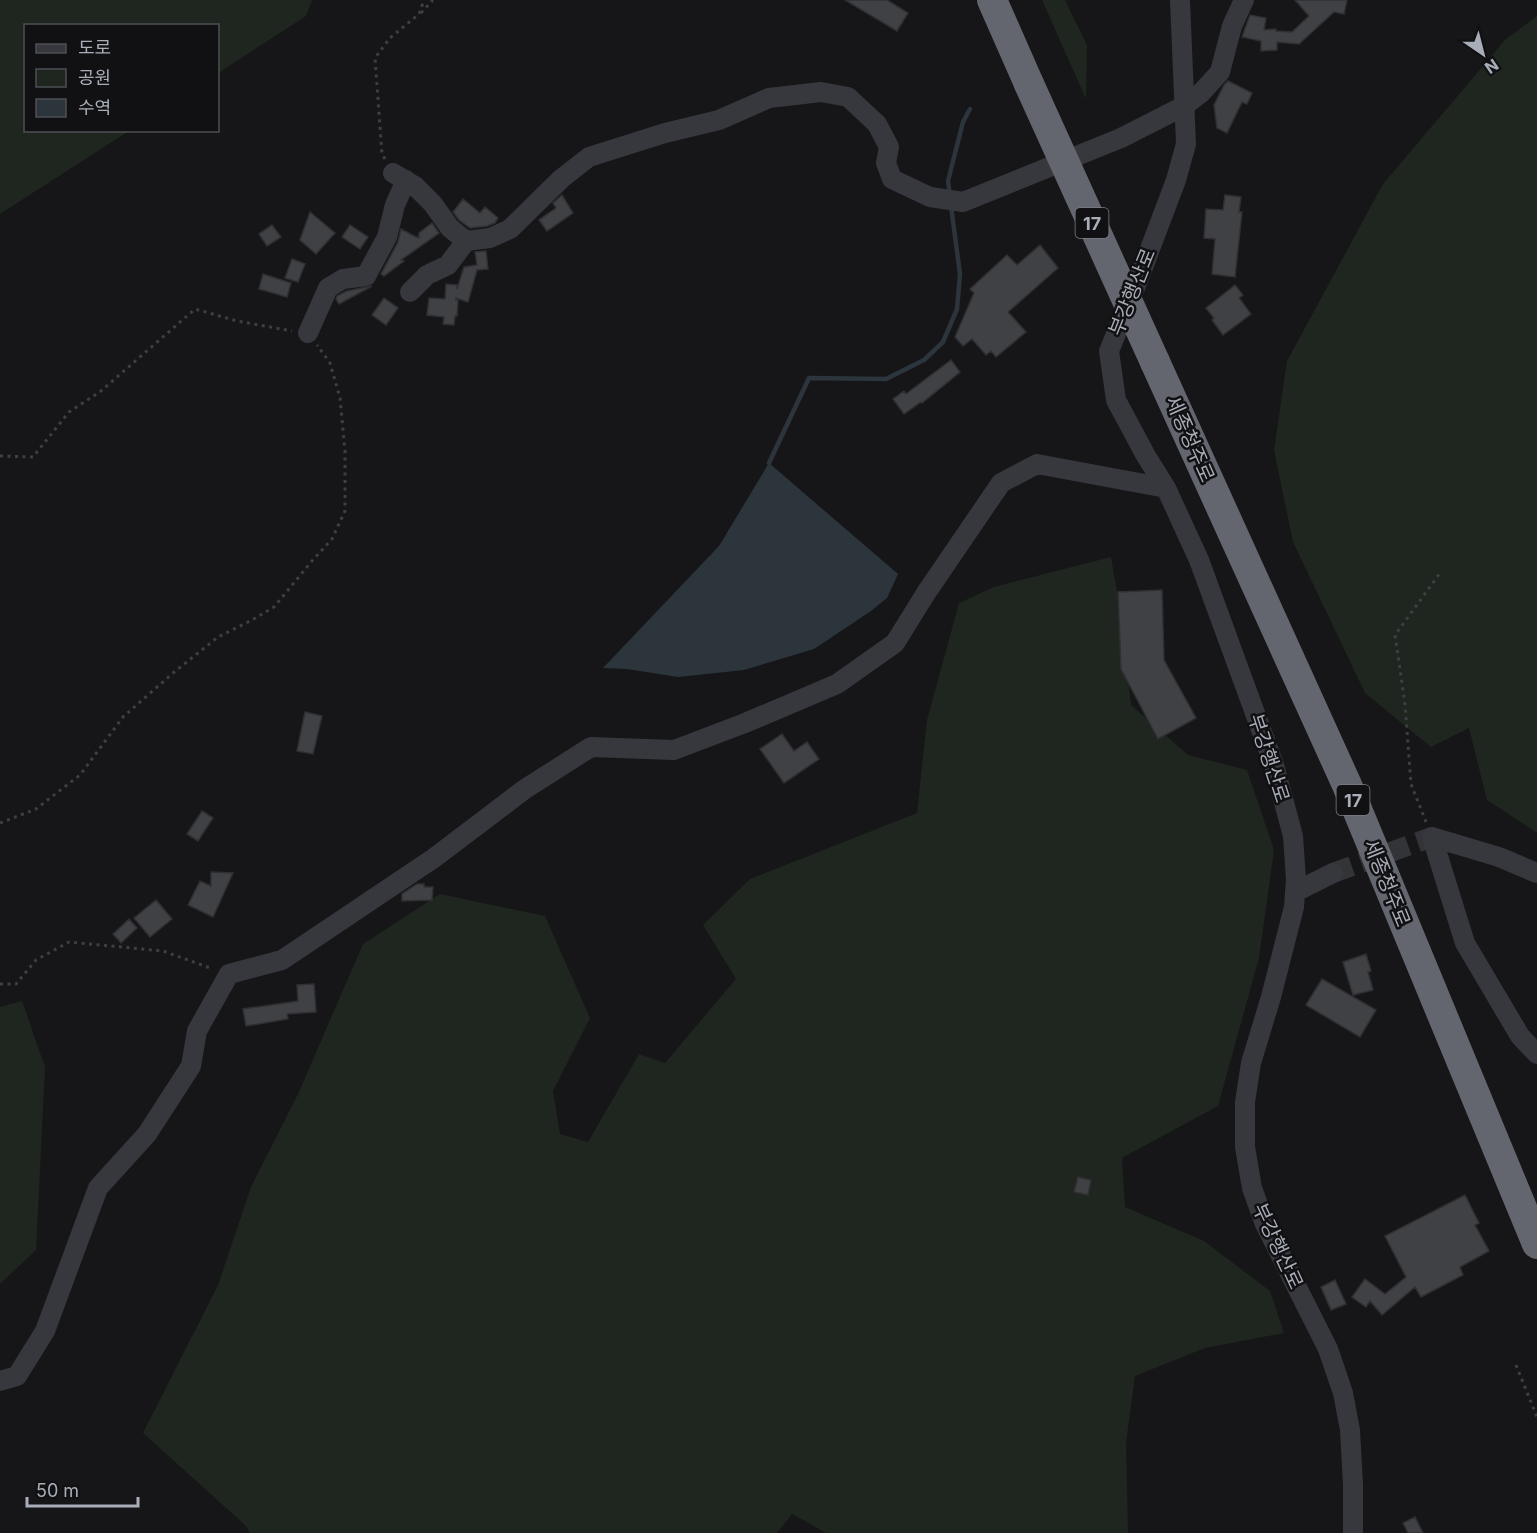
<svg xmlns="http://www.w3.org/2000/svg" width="1537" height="1533" font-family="Inter,'Noto Sans KR',sans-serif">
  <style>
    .green { fill: #1e261f }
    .water { fill: #2c353c }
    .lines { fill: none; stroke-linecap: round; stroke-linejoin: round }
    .stream { stroke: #2c353c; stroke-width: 4.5 }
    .building { fill: #404145; stroke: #303034; stroke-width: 1.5 }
    .minor-tunnel { stroke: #333438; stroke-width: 20; stroke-dasharray: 20 10; stroke-linecap: butt }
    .path { stroke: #3d3f44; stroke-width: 3; stroke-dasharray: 3 4.5; stroke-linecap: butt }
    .minor { stroke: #37383d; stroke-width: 20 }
    .highway { stroke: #63666e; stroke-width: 30 }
    .highway-bridge { stroke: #63666e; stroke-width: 30 }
    .labels { text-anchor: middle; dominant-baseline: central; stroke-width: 5; stroke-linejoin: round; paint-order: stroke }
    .shield { fill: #111113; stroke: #7b7e86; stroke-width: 1.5 }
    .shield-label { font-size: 18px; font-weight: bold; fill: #a8adb8 }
    .street-label { font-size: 20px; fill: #a8adb8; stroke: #111113 }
  </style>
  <rect width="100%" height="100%" fill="#161618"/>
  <path class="green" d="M0,0H312L306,16L218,73V26H26V130L129,131L0,214Z
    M1042,0H1065L1087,45L1086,99Z
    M1537,16V833L1487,800L1469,728L1431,747L1365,693L1293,542L1274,450L1287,361L1383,184L1505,40Z
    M1111,557L1123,628L1131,705L1188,755L1247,770L1274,850L1259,958L1218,1106L1122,1158L1125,1207L1204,1241L1270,1291L1284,1333L1205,1348L1135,1376L1126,1443L1128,1533H826L792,1514L777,1533H250L245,1525L143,1433L218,1285L251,1187L298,1094L363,944L440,894L545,916L590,1018L553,1091L560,1134L588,1142L639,1054L665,1063L736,979L703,925L750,879L917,813L927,720L959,603L994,587Z
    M22,1001L45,1067L36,1250L0,1284V1007Z"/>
  <path class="water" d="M769,463L898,574L887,598L871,611L814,649L744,670L678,677L627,669L603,668L719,546Z"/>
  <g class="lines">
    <path class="stream" d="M950,195L948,181L963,122L970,109
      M769,463L809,378L886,379L924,360L943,342L957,309L960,274L951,206"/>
  </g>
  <path class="building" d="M845,0H887L908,13L897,31Z
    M1295,0H1347L1344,14L1334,12L1299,44L1277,42V50L1261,51V41L1242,37L1250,15L1266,18L1264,30L1276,29V31L1292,32L1309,16Z
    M1228,81L1252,93L1247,104L1242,102L1227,133L1217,128L1214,105L1224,85Z
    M562,195L573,213L547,231L539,220L556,208L553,203Z
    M1225,195L1241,197L1239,212H1242L1235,277L1212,274L1215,239L1204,238L1206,209L1223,210Z
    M463,199L480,213L485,207L498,218L495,223L487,226L470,228L459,220L453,212Z
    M310,212L335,233L316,254L300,240Z
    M432,223L439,233L401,260L404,261L384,276L381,274L398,242L401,229L414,236L419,238V233Z
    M272,225L281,237L267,246L259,234Z
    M350,225L368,237L360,249L342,237Z
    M1040,245L1058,268L1008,312L1026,332L996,357L991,351L986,355L972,339L963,346L955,337L974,293L970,289L1007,255L1017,265Z
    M486,251L488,269L477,270L468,302L456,298V300H458L457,316H455L454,325L443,324L444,317L427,315L429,298L445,299L446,284L457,285V289L464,267L477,265L475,252Z
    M292,259L305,264L298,282L285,278Z
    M263,274L291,283L287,297L259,289Z
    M1235,285L1243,295L1239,298L1251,314L1223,335L1212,320L1214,318L1206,308Z
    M372,286L339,304L336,299L337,296L347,291Z
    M384,298L398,308L386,325L372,315Z
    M951,360L960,372L922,403L921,402L904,414L893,399L904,391L906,394Z
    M1162,590L1164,660L1196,718L1158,739L1121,669L1118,592Z
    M305,712L322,716L313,754L297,751Z
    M782,734L794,751L807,742L819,759L784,783L760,749Z
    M202,811L213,818L198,841L187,834Z
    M211,872L233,873L213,917L188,905L200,881L211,886Z
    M417,884H424V887H433L432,900L402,901V894Z
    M156,900L172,919L150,937L134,918Z
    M129,919L137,928L121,943L113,934Z
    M1366,954L1371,971L1368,972L1373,990L1353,995L1343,962Z
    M1322,979L1376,1010L1360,1037L1306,1005Z
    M314,984L316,1012L287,1014L288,1019L246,1026L243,1009L298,1001L297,985Z
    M1078,1177L1091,1180L1088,1195L1074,1192Z
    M1465,1195L1479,1223L1475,1225L1489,1251L1460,1267L1463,1275L1421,1297L1415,1287L1382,1315L1370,1301L1366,1307L1352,1297L1365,1279L1385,1294L1406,1277L1385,1236Z
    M1335,1280L1346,1304L1331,1310L1321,1287Z
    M1415,1517L1423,1533H1408L1403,1523Z"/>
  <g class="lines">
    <path class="minor-tunnel" d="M1333,873L1432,837"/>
    <path class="path" d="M421,13L433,0
      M385,159L382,154L375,58L390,38L419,14L424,0
      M0,456L33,457L69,412L101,391L195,309L237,321L292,331
      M1426,822L1411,784L1405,704L1395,635L1440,573
      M0,823L36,809L80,775L123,717L173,673L218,637L252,620L274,607L312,561L332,539L345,511V451L340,398L330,363L317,345
      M0,984H16L36,960L69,942L163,951L213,969
      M1516,1365L1537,1417"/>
    <path class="minor" d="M1180,0L1186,144L1176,180L1139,278L1109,351L1116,400L1146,456L1166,488L1199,560L1274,765L1293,836L1296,880L1294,907L1271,997L1251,1063L1245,1102V1147L1252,1188L1265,1224L1328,1349L1343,1393L1350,1430L1353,1485V1533
      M393,173L415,186L433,204L450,228L466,241L490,238L510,229L561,179L589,157L665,133L719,120L769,98L821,92L848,97L877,124L889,147L886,163L892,179L930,197L963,202L1121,138L1184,106L1201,93L1220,72L1232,26L1244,0
      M410,292L427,275L448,265L466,241
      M308,333L328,288L343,279L366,276L387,237L395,205L406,180
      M1432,837L1465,943L1520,1036L1537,1054
      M1432,837L1499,857L1537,873
      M1295,892L1333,873
      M0,1381L17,1376L45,1331L98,1188L147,1134L191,1066L197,1031L229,974L282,960L434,858L525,789L591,747L674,750L745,723L837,684L895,643L926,593L1001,483L1037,464L1166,488"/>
    <path class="highway" d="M992,0L1029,84
      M1155,362L1347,785L1537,1244"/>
    <path class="highway-bridge" d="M1029,84L1155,362"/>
  </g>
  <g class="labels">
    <g class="shield">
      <rect x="1075.5" y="208" width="33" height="30" rx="4.5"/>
      <rect x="1336.5" y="785" width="33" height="30" rx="4.5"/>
    </g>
    <g class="shield-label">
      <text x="1092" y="223">17</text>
      <text x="1353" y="800">17</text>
    </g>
    <g class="street-label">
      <text transform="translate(1132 292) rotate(-68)">부강행산로</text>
      <text transform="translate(1190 439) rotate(66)">세종청주로</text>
      <text transform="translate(1269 758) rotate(72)">부강행산로</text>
      <text transform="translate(1387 883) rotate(68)">세종청주로</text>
      <text transform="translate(1278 1246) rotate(65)">부강행산로</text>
    </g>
  </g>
  <rect x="24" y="24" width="195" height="108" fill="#111113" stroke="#4d4f55" stroke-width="1.5"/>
  <rect x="36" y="44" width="30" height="9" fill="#37383d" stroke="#4d4f55" stroke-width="1.5"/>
  <text x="78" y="54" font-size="18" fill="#a8adb8">도로</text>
  <rect x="36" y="69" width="30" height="18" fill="#1e261f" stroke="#4d4f55" stroke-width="1.5"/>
  <text x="78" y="84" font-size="18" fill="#a8adb8">공원</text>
  <rect x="36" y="99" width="30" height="18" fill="#2c353c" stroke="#4d4f55" stroke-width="1.5"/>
  <text x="78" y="114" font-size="18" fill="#a8adb8">수역</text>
  <g transform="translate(1483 54) rotate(145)" stroke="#111113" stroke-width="4.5" paint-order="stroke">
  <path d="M0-4.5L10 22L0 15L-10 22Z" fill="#a8adb8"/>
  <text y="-9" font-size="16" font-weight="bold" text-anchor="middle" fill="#a8adb8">N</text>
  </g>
  <path d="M27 1497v9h111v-9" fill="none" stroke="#a8adb8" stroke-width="3"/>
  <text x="36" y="1497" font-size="18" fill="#a8adb8" stroke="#111113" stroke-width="4.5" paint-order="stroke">50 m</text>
</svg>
